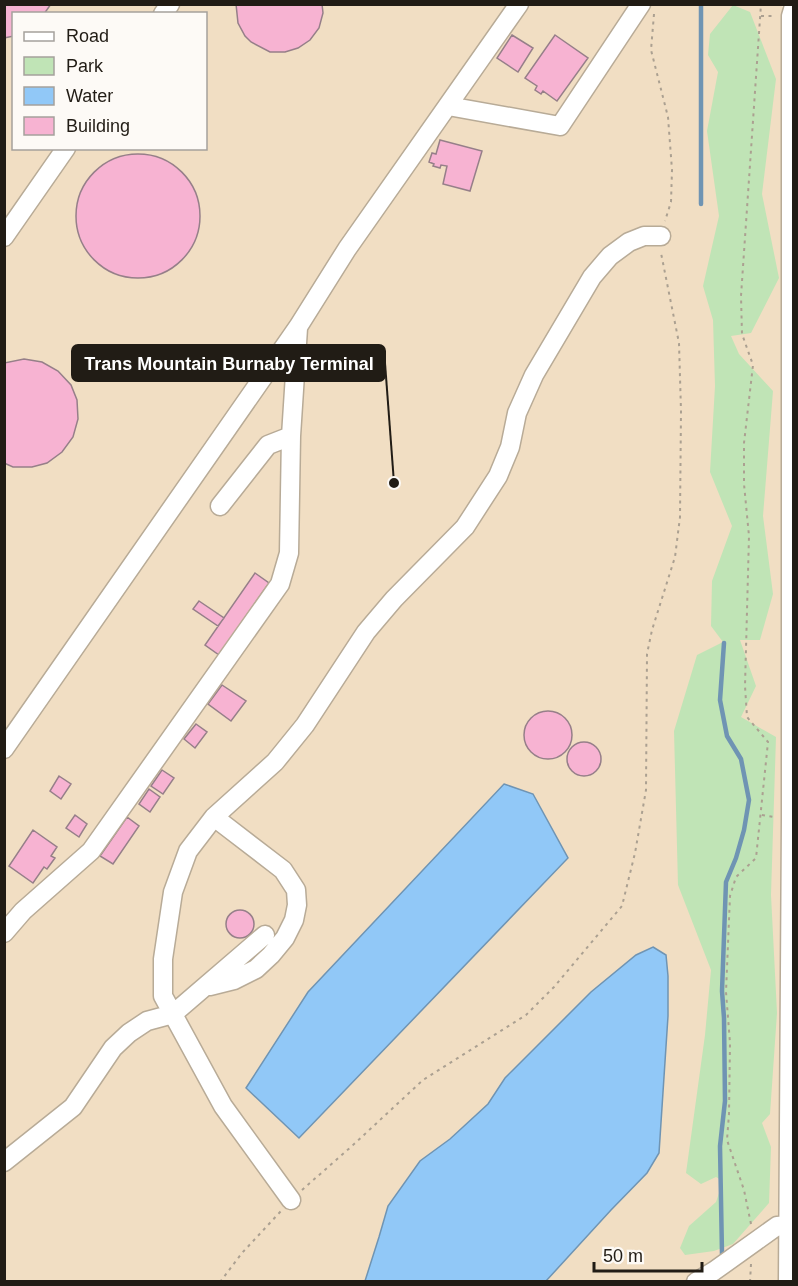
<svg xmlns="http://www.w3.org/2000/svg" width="798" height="1286" font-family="Helvetica,sans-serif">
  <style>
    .built { fill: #f1dec3; fill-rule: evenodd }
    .green { fill: #c0e4b6 }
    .water { fill: #91c8f7; stroke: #6f94b3; stroke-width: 1.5 }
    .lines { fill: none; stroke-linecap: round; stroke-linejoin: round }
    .stream { stroke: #6f94b3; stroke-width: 4.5 }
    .building { fill: #f7b3d2; stroke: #967f89; stroke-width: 1.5 }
    .minor-casing { stroke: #b8ab97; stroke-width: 21 }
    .path { stroke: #aba091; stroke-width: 2; stroke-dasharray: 3 4.5; stroke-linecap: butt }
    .minor { stroke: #fff; stroke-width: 18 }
    .leader { fill: none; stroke: #211c15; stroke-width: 2 }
    .callout-dot { fill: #211c15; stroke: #fdfaf6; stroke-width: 2 }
    .callout { fill: #211c15; stroke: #211c15; stroke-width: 2 }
    .callout-label { font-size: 18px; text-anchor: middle; font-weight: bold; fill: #fff }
  </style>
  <rect width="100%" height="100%" fill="#f9ebd7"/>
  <path class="built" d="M5,5H781L783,9V16L781,1281L5,1282ZM14,14H206V148H14Z"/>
  <path class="green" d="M733,5L750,12L776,79L762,194L779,278L751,333L731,336L739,354L773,391L763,516L773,594L760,640H740L756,686L741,717L776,737L771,895L777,1013L770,1114L762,1123L771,1147L769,1203L733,1244L714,1251L685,1255L680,1248L689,1226L716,1202L723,1181L716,1177L701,1184L686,1173L705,1035L711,970L678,885L674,731L697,655L723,642L711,626L712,581L732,526L710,472L715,386L713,320L703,286L719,216L707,131L718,72L708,55L710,34Z"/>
  <path class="water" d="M504,784L533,794L568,858L299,1138L246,1088L308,992Z
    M653,947L666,955L668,976V1016L659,1153L647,1173L611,1210L546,1281H365L379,1237L388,1206L420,1161L450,1139L488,1104L505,1078L591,992L636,955Z"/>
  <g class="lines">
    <path class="stream" d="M701,4V204
      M722,1254L720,1146L725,1101L724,1018L722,991L726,882L736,858L744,830L749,800L741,759L727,736L720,700L724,643"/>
  </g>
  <path class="building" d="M4,4H51L44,14H14V36L4,38Z
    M236,4H322L323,13L319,28L310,40L298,48L285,52H270L251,42L245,36L238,23Z
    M512,35L533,48L518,72L497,58Z
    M555,35L588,58L557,101L543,91L541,94L535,90L537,86L525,78Z
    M440,140L482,151L470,191L443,184L447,166L441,165L440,168L433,166L434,164L429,162L432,153L436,154Z
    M76 216a62 62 0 1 1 124 0a62 62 0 1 1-124 0Z
    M24,359L42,362L58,371L71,385L77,400L78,419L73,437L62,452L47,463L32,467H13L4,463V363Z
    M255,573L269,583L219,655L205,645Z
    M199,601L224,618L218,626L193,609Z
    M222,685L246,701L231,721L208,704Z
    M524 735a24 24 0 1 1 48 0a24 24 0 1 1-48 0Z
    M196,724L207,732L195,748L184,739Z
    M567 759a17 17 0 1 1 34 0a17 17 0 1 1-34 0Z
    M162,770L174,778L163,794L151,786Z
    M59,776L71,784L61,799L50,791Z
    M149,789L160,797L150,812L139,804Z
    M75,815L87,824L79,837L66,828Z
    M127,817L139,826L113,864L100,856Z
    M33,830L57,847L51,856L55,858L47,869L44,867L33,883L9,866Z
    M226 924a14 14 0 1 1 28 0a14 14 0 1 1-28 0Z"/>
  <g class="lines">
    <g class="minor-casing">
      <path id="minor" d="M163,14L170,4
        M448,106L560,126L641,4
        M4,237L66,148
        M220,506L268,445L291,436
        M4,749L298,327L347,249L519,4
        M4,933L23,911L91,851L280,584L289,553L291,436L298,328
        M210,986L234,980L256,969L271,955L285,938L294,920L297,905L296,890L283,870L214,817
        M4,1162L73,1107L113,1048L129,1033L147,1021L173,1014L265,935
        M291,1200L223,1106L163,996V959L173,892L188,851L214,817L275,762L305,725L366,632L394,599L465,527L498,476L510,447L517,413L534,375L592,277L610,256L629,242L644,236H661
        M696,1282L714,1271L777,1226L789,1225
        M788,1282L791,818V16L794,6"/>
    </g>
    <path class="path" d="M654,14L651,50L668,117L672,170L671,202L665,221
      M761,16H775
      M762,815L774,817
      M302,1190L352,1146L423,1080L526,1015L554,987L622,906L635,853L646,790L647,654L652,630L675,557L680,517L681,411L679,343L661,253
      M751,1224L744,1190L727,1140L729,1114L730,1043L726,992L730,896L736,877L756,858L768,742L747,717L745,686L749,536L744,484V443L753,365L742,334L741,296L761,4
      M220,1282L242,1253L281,1211
      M750,1282L751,1264"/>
    <use href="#minor" class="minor"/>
  </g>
  <path class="leader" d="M394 483L385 363"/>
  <circle class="callout-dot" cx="394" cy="483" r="6"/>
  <rect class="callout" x="72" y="345" width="313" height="36" rx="6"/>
  <g class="callout-label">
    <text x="229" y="370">Trans Mountain Burnaby Terminal</text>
  </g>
  <rect width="798" height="1286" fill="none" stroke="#211c15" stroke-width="12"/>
  <rect x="12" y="12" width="195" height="138" fill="#fdfaf6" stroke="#a5a19c" stroke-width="1.5"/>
  <rect x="24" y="32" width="30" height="9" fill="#ffffff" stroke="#a5a19c" stroke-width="1.5"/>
  <text x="66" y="42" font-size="18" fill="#211c15">Road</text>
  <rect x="24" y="57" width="30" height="18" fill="#c0e4b6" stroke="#a5a19c" stroke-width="1.5"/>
  <text x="66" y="72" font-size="18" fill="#211c15">Park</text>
  <rect x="24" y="87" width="30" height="18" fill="#91c8f7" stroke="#a5a19c" stroke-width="1.5"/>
  <text x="66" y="102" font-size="18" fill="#211c15">Water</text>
  <rect x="24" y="117" width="30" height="18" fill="#f7b3d2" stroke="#a5a19c" stroke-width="1.5"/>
  <text x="66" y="132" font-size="18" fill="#211c15">Building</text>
  <path d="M594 1262v9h108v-9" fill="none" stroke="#211c15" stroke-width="3"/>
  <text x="603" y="1262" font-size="18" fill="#211c15" stroke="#fdfaf6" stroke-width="4.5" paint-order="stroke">50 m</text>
</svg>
